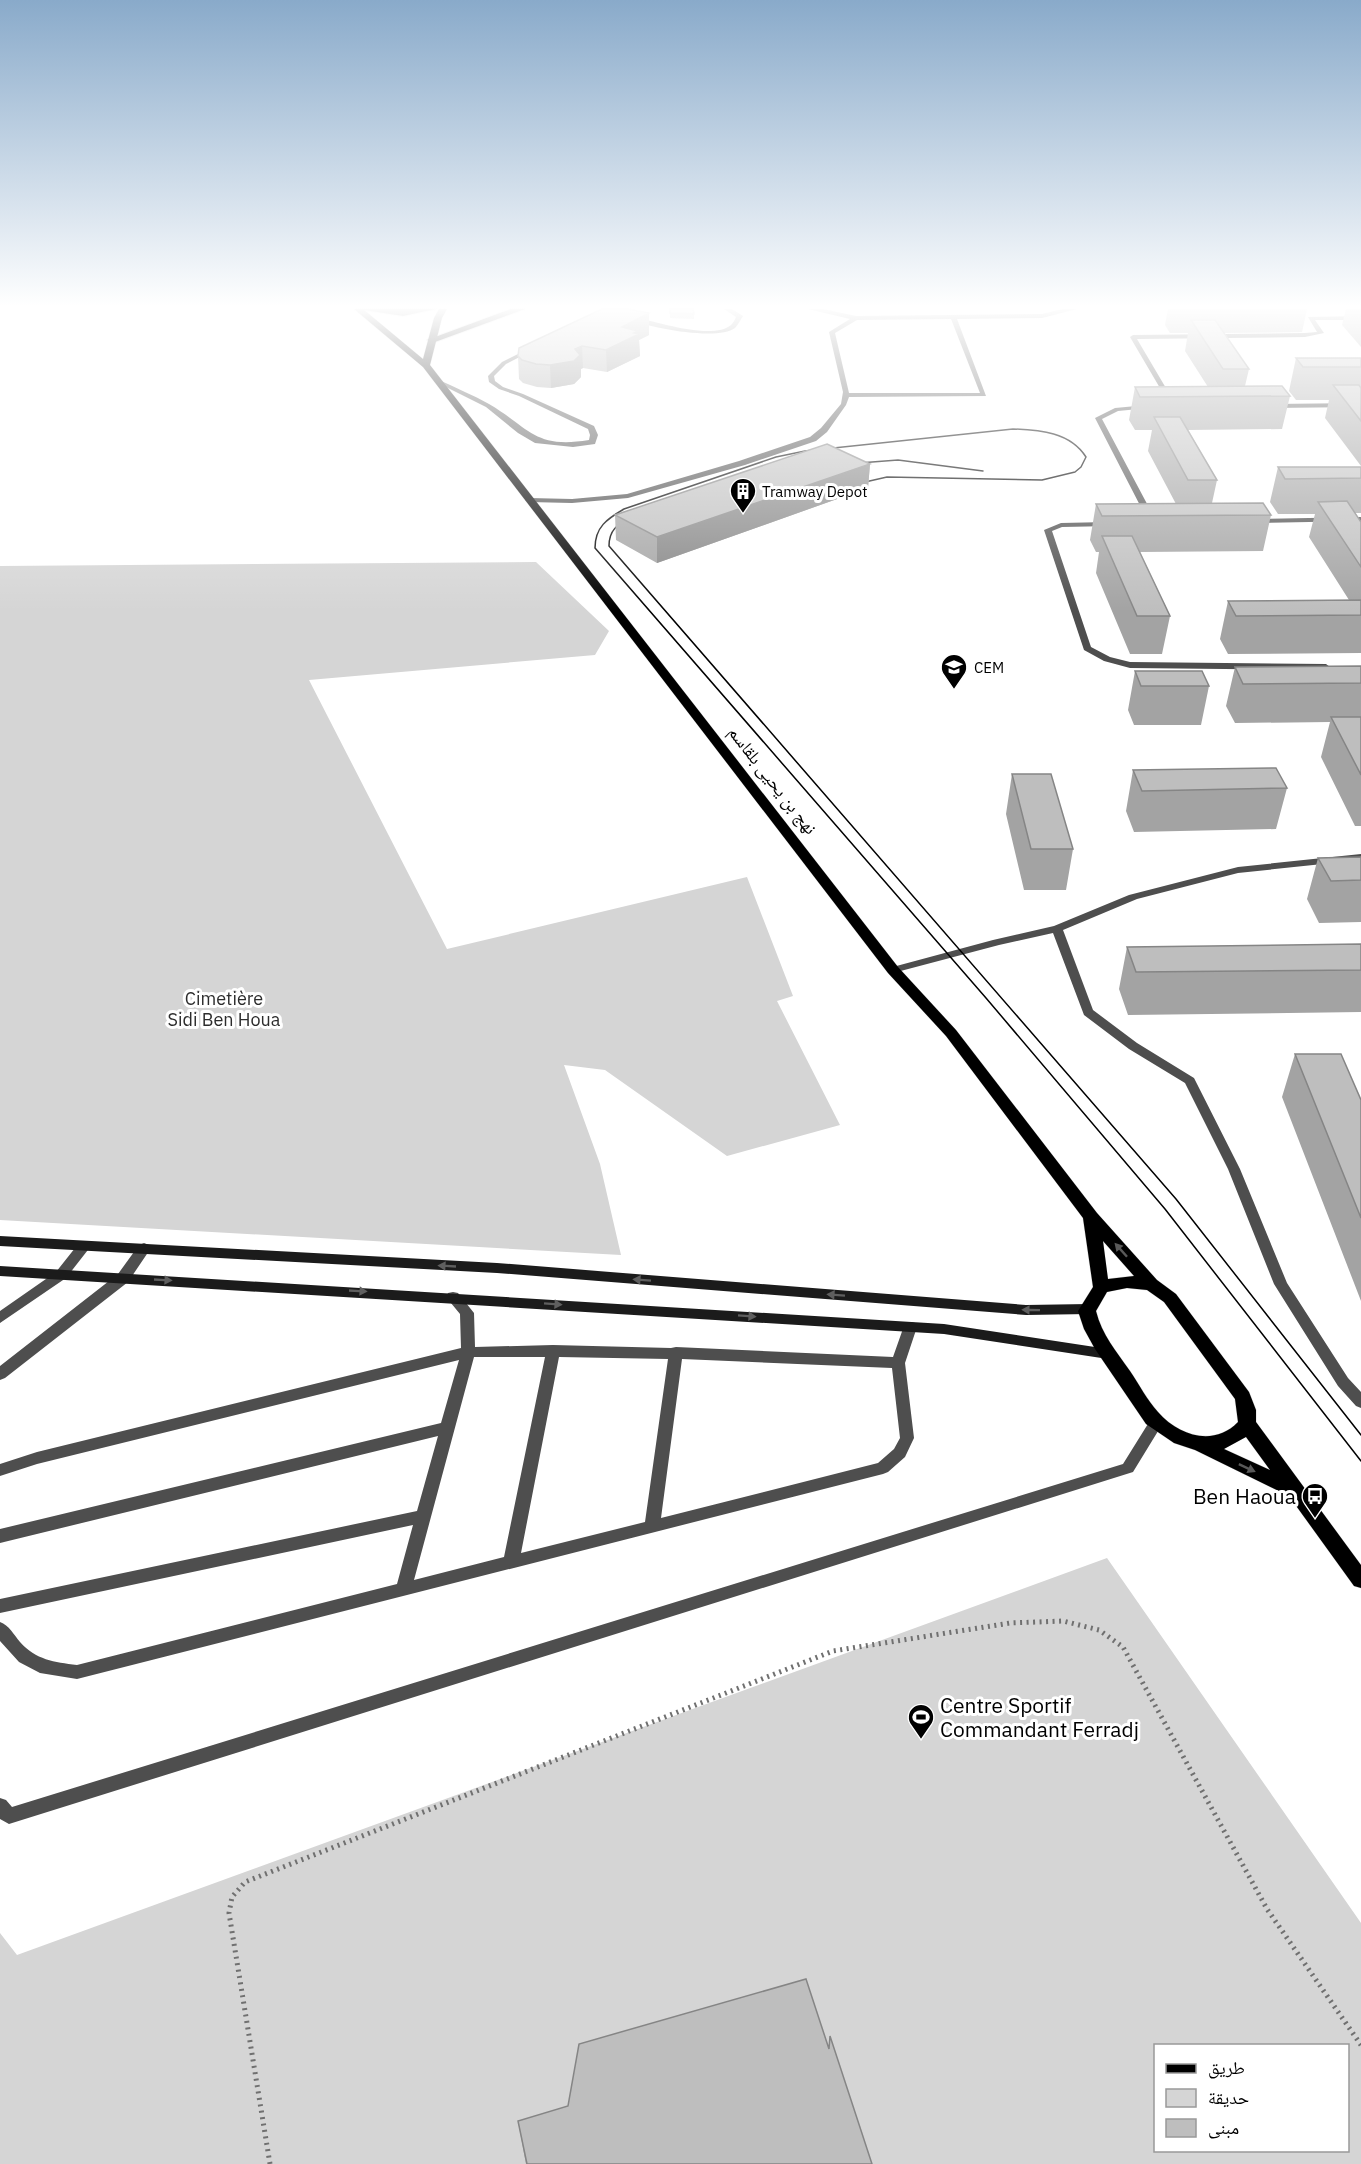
<svg xmlns="http://www.w3.org/2000/svg" width="1361" height="2164" font-family="'IBM Plex Sans','Noto Naskh Arabic',sans-serif">
  <style>
    .green { fill: #d5d5d5; fill-rule: evenodd }
    .lines { fill: none; stroke-linecap: round; stroke-linejoin: round }
    .primary-casing { stroke: #dbdbdb; stroke-width: 1 }
    .highway-casing { stroke: #dbdbdb; stroke-width: 2 }
    .path { stroke: #707070; stroke-width: 5; stroke-dasharray: 2 4.5; stroke-linecap: butt }
    .lane { fill: #4e4e4e; fill-rule: evenodd }
    .street { fill: #4e4e4e; fill-rule: evenodd }
    .secondary { fill: #1b1b1b; fill-rule: evenodd }
    .primary { fill: #000; fill-rule: evenodd }
    .highway { fill: #000; fill-rule: evenodd }
    .tram { stroke: #000; stroke-width: 1.5 }
    .wall { fill: #a3a3a3 }
    .shaded-wall { fill: #858585 }
    .building { fill: #bebebe; stroke: #858585; stroke-width: 1.5 }
    .oneway { fill: #595959 }
    .oneway2 { fill: #5f5f5f }
    .labels { text-anchor: middle; dominant-baseline: central; stroke-width: 6; stroke-linejoin: round; paint-order: stroke }
    .far-poi-label { font-size: 15px; fill: #000; stroke: #fff; text-anchor: start }
    .street-label { font-size: 18px; fill: #000; stroke: #fff }
    .park-label { font-size: 18px; fill: #2c2c2c; stroke: #fff }
    .near-poi-label { font-size: 21px; fill: #000; stroke: #fff; text-anchor: end }
  </style>
  <rect width="100%" height="100%" fill="#fff"/>
  <path class="green" d="M536,562L609,631L595,655L309,680L447,949L747,877L793,996L777,1001L840,1125L727,1156L605,1070L564,1065L600,1164L621,1255L0,1220V566Z
    M1107,1558L1361,1923V2164H0V1933L17,1955ZM1156,2046H1348V2150H1156Z"/>
  <g class="lines">
    <g class="primary-casing">
      <path id="primary" d="M354,309H363L423,359L434,318L439,309H447L442,318L430,365L898,967L956,1030L1097,1213L1157,1280L1176,1294L1249,1392L1256,1410V1422L1361,1565V1588L1354,1586L1289,1496L1195,1450L1174,1443L1146,1424L1095,1349L1084,1329L1078,1311L1093,1287L1083,1218L946,1036L888,973L423,367ZM1103,1241L1134,1276L1108,1279ZM1127,1288L1147,1290L1164,1302L1235,1399L1238,1422C1214,1447 1179,1436 1158,1412C1147,1400 1139,1384 1130,1371C1116,1351 1102,1335 1096,1311L1107,1292ZM1246,1437L1270,1470L1224,1449Z"/>
    </g>
    <g class="highway-casing">
      <path id="highway" d="M357,309H436L403,316Z
        M511,309H525L435,342L427,340Z"/>
    </g>
    <path class="path" d="M270,2164L229,1913L232,1897L245,1882L833,1651L1010,1623L1063,1621L1099,1630L1123,1647L1267,1909L1361,2045"/>
    <path class="lane" d="M724,309H732L743,316C741,319 738,325 735,328C718,341 648,328 630,319L633,317C656,321 712,341 731,325C734,322 735,319 736,317Z
      M808,309H823L856,316L1042,314L1063,309H1077L1042,318L957,319L986,396L849,397L846,405L827,432L816,441L745,465L628,498L572,503L529,502L525,500L529,498L572,499L627,494L739,461L810,437L821,428L841,404L843,392L829,332L850,319ZM951,319L980,393H849L835,333L857,320Z
      M530,348L535,349L506,364L494,376L495,381L503,387L523,394L594,426L598,435L595,444L573,447L535,443L518,433L486,407L434,381L439,380C456,388 473,395 489,404C530,428 534,449 589,440L590,435L588,429L519,396L499,389L489,382L488,376L502,362Z
      M144,1243L149,1245L151,1248L128,1282L5,1378L0,1380V1366L118,1274L139,1245Z
      M453,1292L458,1293L474,1313L475,1347L553,1345L671,1348L676,1347L893,1357L905,1323L910,1322L915,1323L917,1327L905,1363L914,1438L905,1457L888,1472L883,1474L77,1679L40,1673L19,1662L0,1641V1622C9,1625 14,1635 20,1642C36,1660 54,1662 77,1665L397,1584L413,1525L0,1613V1599L417,1511L438,1436L0,1543V1529L441,1423L459,1360L37,1464L0,1476V1464L37,1452L461,1348L460,1314L446,1297L448,1293ZM474,1357H545L504,1557L414,1580ZM559,1357L668,1359L645,1522L521,1553ZM682,1359L892,1368L900,1438L894,1449L878,1463L661,1518Z
      M1156,1417L1161,1419L1163,1423L1133,1472L9,1824L0,1819V1798L6,1800L12,1807L1123,1464L1151,1419Z"/>
    <path class="street" d="M1361,316V320H1315L1324,333L1305,337L1137,339L1173,400L1170,402L1167,400L1130,337L1133,335L1305,333L1317,332L1308,317Z
      M1361,403V407L1272,408L1269,406L1272,404Z
      M1147,405L1150,407L1149,408L1118,411L1102,419L1154,517L1150,519L1146,517L1095,418L1115,408Z
      M1361,517V521L1254,523L1250,521L1254,519Z
      M1108,522L1112,524L1111,526L1062,527L1052,531L1091,647L1110,657L1130,662L1326,664L1330,667L1326,670L1130,668L1104,661L1084,650L1044,530L1061,523Z
      M1361,854V860L1238,873L1137,899L1063,930L1093,1010L1137,1043L1194,1078L1240,1169L1287,1283L1348,1378L1361,1392V1408L1356,1406L1338,1386L1274,1284L1228,1169L1185,1083L1129,1049L1084,1015L1053,933L999,945L893,973L887,970L889,968L993,940L1054,926L1129,895L1238,867Z
      M84,1241L89,1243L91,1246L66,1278L0,1323V1311L56,1272L79,1243Z"/>
    <path class="secondary" d="M0,1236L497,1263L1026,1305L1089,1304L1094,1305L1096,1309L1094,1313L1089,1314L1026,1315L497,1273L0,1246Z
      M0,1266L944,1324L1108,1349L1113,1350L1115,1354L1113,1358L1108,1359L944,1334L0,1276Z"/>
    <use href="#primary" class="primary"/>
    <use href="#highway" class="highway"/>
    <path class="tram" d="M846,464L898,460L983,471
      M852,485L887,477L1042,480L1075,472L1081,467L1086,457C1070,432 1040,430 1013,429L805,451L776,457L624,509C607,519 595,527 595,548L986,998L1165,1209L1361,1461
      M630,518C617,525 609,530 609,546L1176,1199L1361,1435"/>
  </g>
  <path class="wall" d="M670,309L694,314V319L670,318Z
    M1168,309H1307L1302,332L1224,333L1249,369L1245,386L1290,396L1282,429L1188,430L1217,480L1212,503L1271,515L1263,551L1140,552L1170,616L1162,654H1130L1096,573L1099,552H1096L1090,540L1096,504H1176L1148,451L1152,430H1135L1129,420L1135,387H1208L1185,351L1188,333H1170L1165,325Z
    M1346,309H1361V347L1342,325Z
    M649,313V335L639,340L640,356L607,372L583,368L581,369V377L574,384L551,388L537,387L523,383L519,379L518,356Z
    M1296,358L1361,367V466L1325,418L1329,400H1296L1289,391Z
    M870,464L868,488L657,563L616,540L615,515Z
    M1278,467H1361V513H1355L1361,522V653L1228,654L1220,639L1228,601L1349,600L1309,537L1315,514H1278L1270,502Z
    M1361,666V826H1355L1321,757L1330,722L1235,723L1226,706L1235,667Z
    M1135,671L1209,686L1201,725H1134L1128,710Z
    M1133,770L1287,788L1276,829L1134,832L1126,811Z
    M1012,774L1073,849L1066,890H1024L1006,814Z
    M1361,857V922L1319,923L1307,899L1318,858Z
    M1361,944V1012L1128,1015L1119,989L1127,947Z
    M1295,1054L1361,1100V1301L1282,1097Z
    M828,2048L872,2164H526L518,2121Z"/>
  <path class="shaded-wall" d="M649,313V335L639,340L640,356L607,372L606,350L622,327Z
    M582,346L583,368L581,369V377L574,384L551,388L550,365Z
    M870,464L868,488L657,563V537Z"/>
  <path class="building" d="M602,309H627L649,313L622,327L638,331L634,333L639,334L606,350L582,346L575,349L580,355L574,361L550,365L536,364L522,360L518,356L519,348Z
    M670,309H693L694,314L670,313Z
    M1191,320H1215L1249,369H1223Z
    M1296,358H1361V367H1303Z
    M1333,385H1359L1361,388V421Z
    M1282,386L1290,396L1140,397L1135,387Z
    M1154,417H1180L1217,480H1188Z
    M827,444L870,464L657,537L615,515Z
    M1278,467H1361V478L1285,479Z
    M1347,501L1361,522V567L1318,502Z
    M1263,503L1271,515L1102,516L1096,504Z
    M1102,536H1132L1170,616H1137Z
    M1361,600V615L1236,616L1228,601Z
    M1361,666V683L1243,684L1235,667Z
    M1135,671H1202L1209,686H1141Z
    M1331,717H1361V775Z
    M1276,768L1287,788L1142,791L1133,770Z
    M1012,774H1051L1073,849H1031Z
    M1361,857V880L1331,881L1318,858Z
    M1361,944V970L1136,972L1127,947Z
    M1295,1054H1341L1361,1100V1218Z
    M806,1979L829,2049L830,2036L872,2164H527L518,2121L568,2106L579,2044Z"/>
  <defs><path id="oneway-solid" d="M-6-.8H1V-3.2L6.5 0L1 3.2V.8H-6Z" transform="scale(1.5)"/></defs>
  <g class="oneway">
    <use href="#oneway-solid" transform="translate(1121 1250) rotate(-132)"/>
    <use href="#oneway-solid" transform="translate(1247 1468) rotate(25)"/>
  </g>
  <g class="oneway2">
    <use href="#oneway-solid" transform="translate(447 1266) rotate(-177)"/>
    <use href="#oneway-solid" transform="translate(163 1280) rotate(3)"/>
    <use href="#oneway-solid" transform="translate(642 1280) rotate(-176)"/>
    <use href="#oneway-solid" transform="translate(358 1291) rotate(3)"/>
    <use href="#oneway-solid" transform="translate(836 1295) rotate(-176)"/>
    <use href="#oneway-solid" transform="translate(553 1304) rotate(4)"/>
    <use href="#oneway-solid" transform="translate(1031 1310) rotate(-179)"/>
    <use href="#oneway-solid" transform="translate(747 1316) rotate(4)"/>
  </g>
  <linearGradient id="sky" x2="0" y2="1"><stop stop-color="#89aaca"/><stop offset="0.5" stop-color="#fff"/><stop offset="1" stop-color="#fff" stop-opacity="0"/></linearGradient>
  <rect width="1361" height="612" fill="url(#sky)"/>
  <defs>
    <g id="building-pin" transform="scale(1.35)"><path d="M0 17L-7.5 6A9.5 9.5 0 1 1 7.5 6Z" fill="#000" stroke="#fff"/><path d="M-4-6H4V6H1V3H-1V6H-4ZM-2.5-4.3h1.7v1.8h-1.7ZM.8-4.3h1.7v1.8H.8ZM-2.5-1h1.7V.8h-1.7ZM.8-1h1.7V.8H.8Z" fill="#fff"/></g>
    <g id="school-pin" transform="scale(1.35)"><path d="M0 17L-7.5 6A9.5 9.5 0 1 1 7.5 6Z" fill="#000" stroke="#fff"/><path d="M0-5L7-2L0 1L-7-2ZM-4 1L0 2.5L4 1V4Q0 6-4 4Z" fill="#fff"/></g>
    <g id="bus-pin" transform="scale(1.35)"><path d="M0 17L-7.5 6A9.5 9.5 0 1 1 7.5 6Z" fill="#000" stroke="#fff"/><path d="M-5-6H5V4H4V6H2V4H-2V6H-4V4H-5ZM-3.5-4V0h7V-4ZM-3.5 1.2v1.5H-2V1.2ZM2 1.2v1.5H3.5V1.2Z" fill="#fff"/></g>
    <g id="stadium-pin" transform="scale(1.35)"><path d="M0 17L-7.5 6A9.5 9.5 0 1 1 7.5 6Z" fill="#000" stroke="#fff"/><path d="M0-5a6.5 5 0 1 0 0 10a6.5 5 0 1 0 0-10ZM-3.5-1.8h7v3.6h-7Z" fill="#fff"/></g>
  </defs>
  <g fill-rule="evenodd">
    <use href="#building-pin" x="743" y="491"/>
    <use href="#school-pin" x="954" y="667"/>
    <use href="#bus-pin" x="1315" y="1496"/>
    <use href="#stadium-pin" x="921" y="1717"/>
  </g>
  <g class="labels">
    <g class="far-poi-label">
      <text x="762" y="491">Tramway Depot</text>
      <text x="974" y="667">CEM</text>
    </g>
    <g class="street-label">
      <text transform="translate(773 780) rotate(52)">نهج بن يحيى بلقاسم</text>
    </g>
    <g class="park-label">
      <text x="224" y="998">Cimetière<tspan x="224" dy="21">Sidi Ben Houa</tspan></text>
    </g>
    <g class="near-poi-label">
      <text x="1296" y="1496">Ben Haoua</text>
      <text x="940" y="1705" text-anchor="start">Centre Sportif<tspan x="940" dy="24">Commandant Ferradj</tspan></text>
    </g>
  </g>
  <rect x="1154" y="2044" width="195" height="108" fill="#ffffff" stroke="#999999" stroke-width="1.5"/>
  <rect x="1166" y="2064" width="30" height="9" fill="#000000" stroke="#999999" stroke-width="1.5"/>
  <text x="1208" y="2074" font-size="18" fill="#000000">طريق</text>
  <rect x="1166" y="2089" width="30" height="18" fill="#d5d5d5" stroke="#999999" stroke-width="1.5"/>
  <text x="1208" y="2104" font-size="18" fill="#000000">حديقة</text>
  <rect x="1166" y="2119" width="30" height="18" fill="#bebebe" stroke="#999999" stroke-width="1.5"/>
  <text x="1208" y="2134" font-size="18" fill="#000000">مبنى</text>
</svg>
